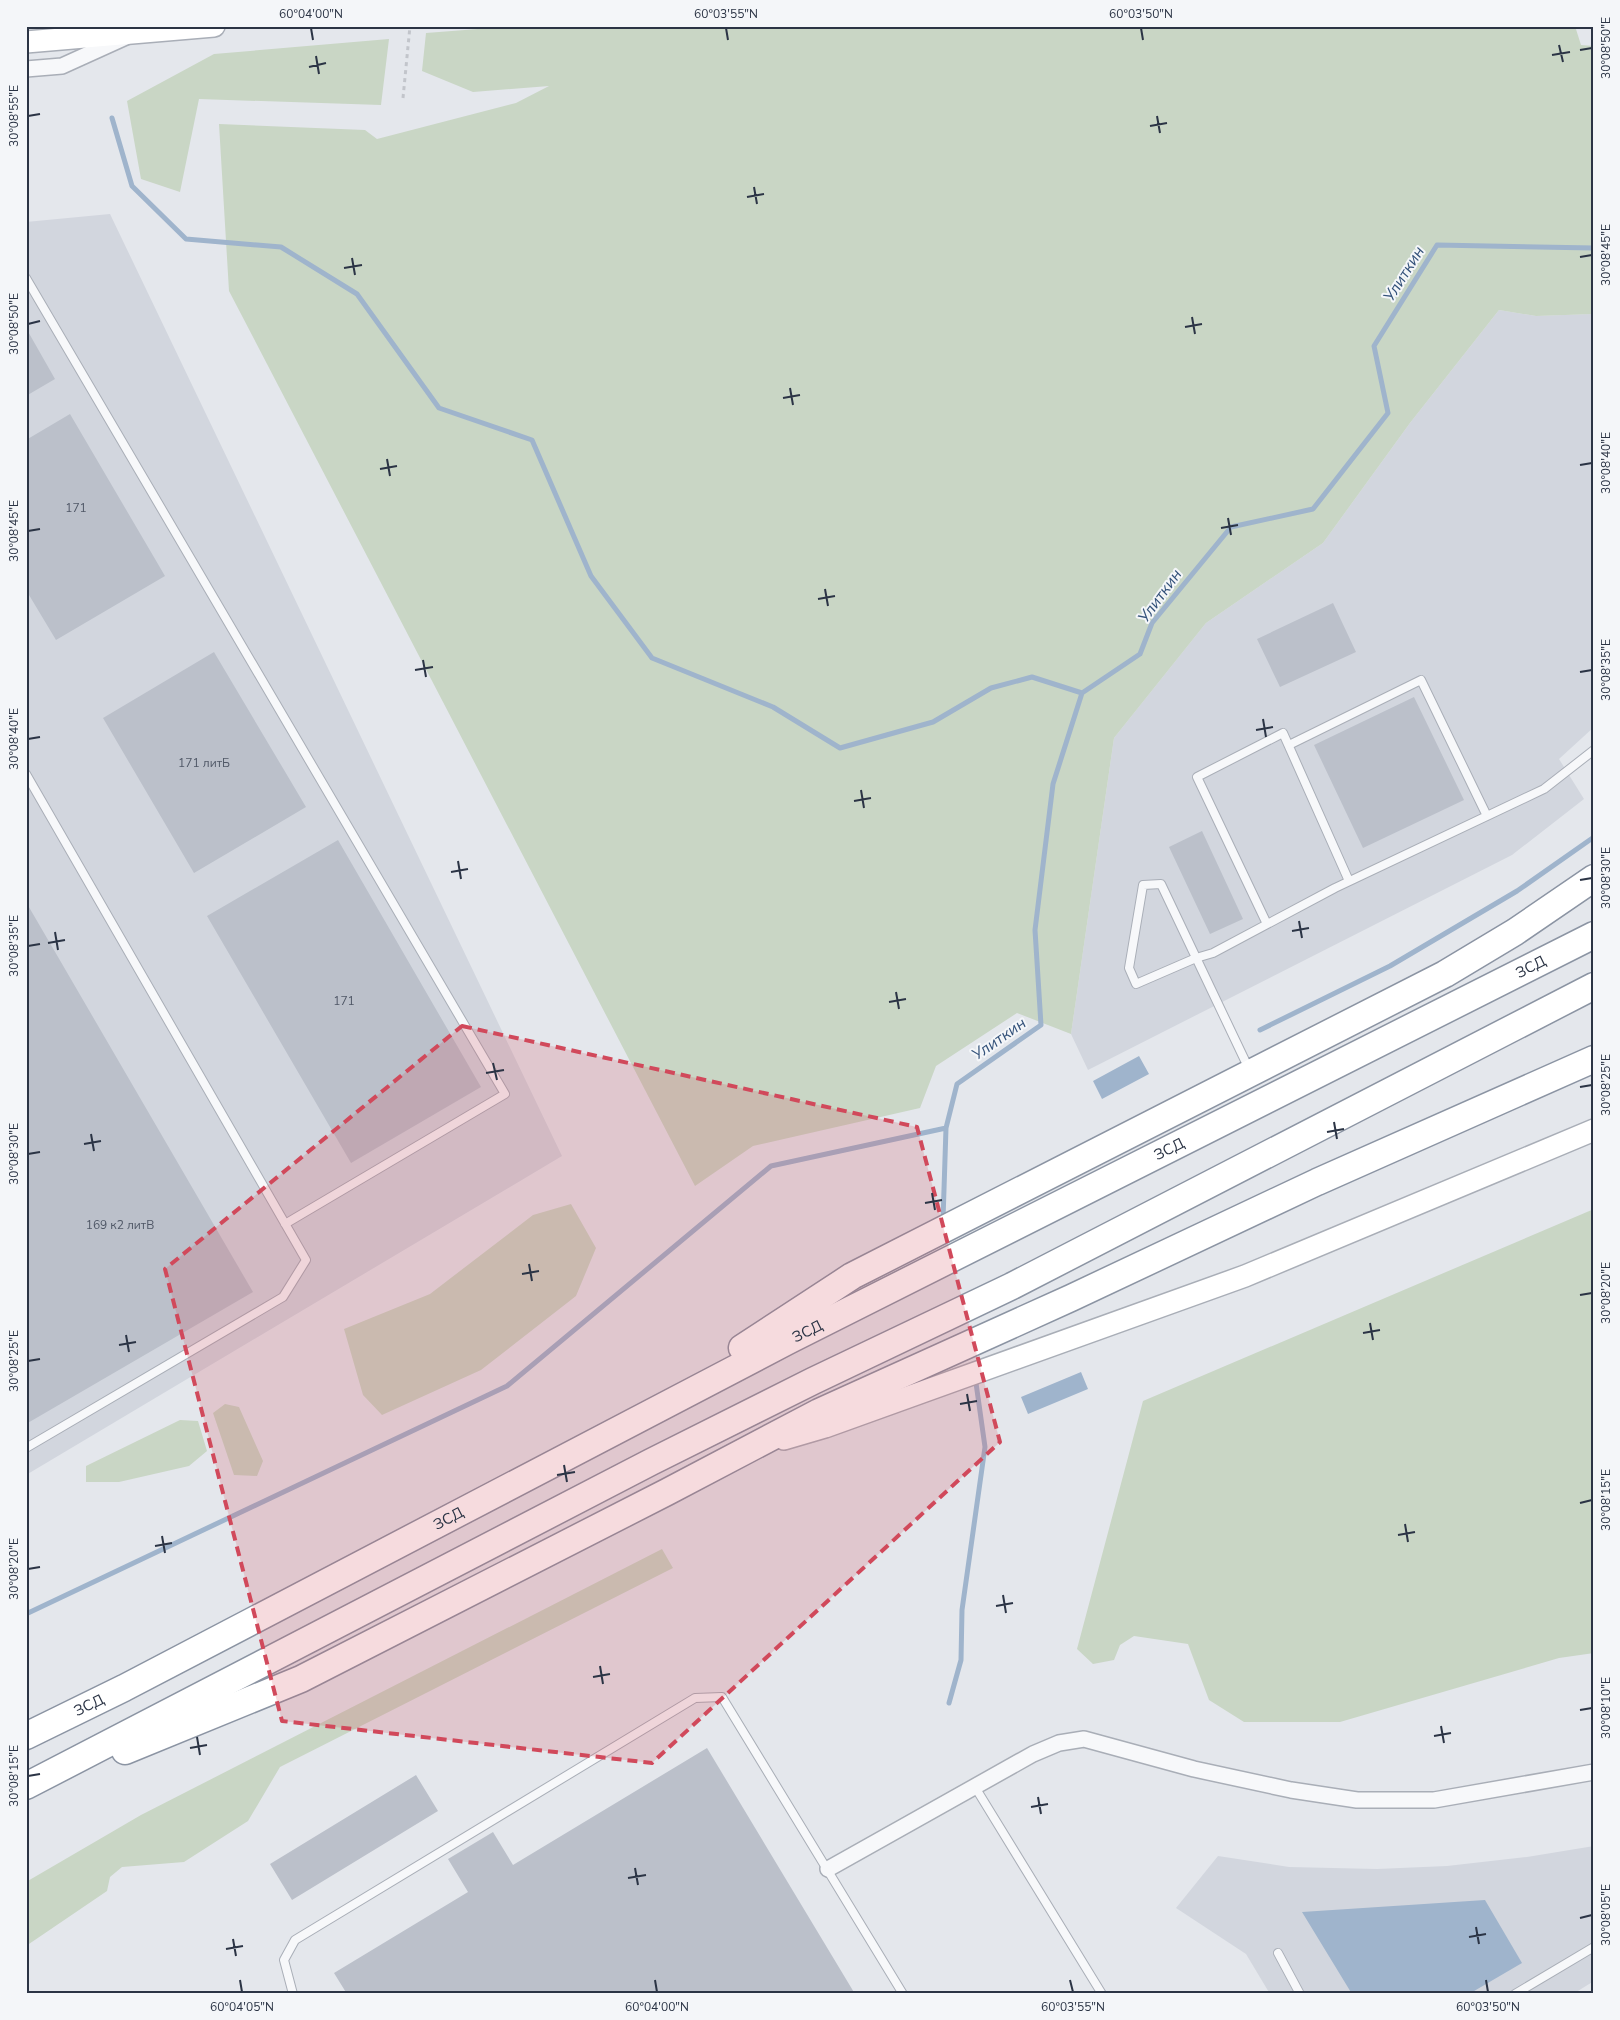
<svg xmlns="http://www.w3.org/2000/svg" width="1620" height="2020" font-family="'Nunito Sans',sans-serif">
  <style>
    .built { fill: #d2d6de }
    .green { fill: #c9d6c5 }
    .water { fill: #9fb4cc }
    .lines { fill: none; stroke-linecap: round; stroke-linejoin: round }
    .stream { stroke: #9fb4cc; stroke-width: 5 }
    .building { fill: #bbc0ca }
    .service-casing { stroke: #a9aeb7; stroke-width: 10 }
    .minor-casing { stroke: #a9aeb7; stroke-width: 18 }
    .secondary-casing { stroke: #a9aeb7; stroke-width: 24 }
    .motorway-casing { stroke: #8b94a3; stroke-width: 29 }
    .path { stroke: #c2c5cb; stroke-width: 3; stroke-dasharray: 4 4; stroke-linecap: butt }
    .service { stroke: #f7f8fa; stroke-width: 8 }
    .minor { stroke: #f7f8fa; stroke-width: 15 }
    .secondary { stroke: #fff; stroke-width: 21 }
    .motorway { stroke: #fff; stroke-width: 26 }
    .marked { fill: #d1495b; fill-opacity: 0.2; stroke: #d1495b; stroke-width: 4; stroke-dasharray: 10 6; stroke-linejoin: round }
    .ticks { fill: none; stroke: #2b3445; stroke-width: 2 }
    .labels { text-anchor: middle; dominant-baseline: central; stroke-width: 4; stroke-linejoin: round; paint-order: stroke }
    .number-label { font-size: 12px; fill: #4f5766 }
    .street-label { font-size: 15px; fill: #2b3445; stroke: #f4f6f9 }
    .water-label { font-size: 16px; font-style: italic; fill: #34527a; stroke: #f4f6f9 }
    .neatline { fill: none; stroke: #2b3445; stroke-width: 2 }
    .ticks-label { font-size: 12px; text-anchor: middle; fill: #2b3445 }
  </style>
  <rect width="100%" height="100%" fill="#e4e7ec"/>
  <path class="built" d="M110,214L562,1156L26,1475V222Z
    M1499,310L1536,316L1594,314V727L1559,759L1584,799L1512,855L1088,1070L1071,1034L1114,738L1206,623L1323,543L1410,423Z
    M1594,1846V1981L1573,1994H1270L1246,1954L1176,1908L1218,1856L1289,1867L1377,1869L1447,1866L1527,1857Z"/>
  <path class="green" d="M517,26H1575L1581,45L1594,46V314L1536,316L1499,310L1410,423L1323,543L1206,623L1114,738L1071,1034L1017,1013L936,1066L920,1108L753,1146L695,1186L229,291L219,124L365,130L377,139L516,103L549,86L473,92L422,71L426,33Z
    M389,39L381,105L199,99L180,192L141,179L127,101L214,54Z
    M571,1204L596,1248L576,1296L481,1370L382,1415L363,1395L344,1329L430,1294L533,1215Z
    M1594,1209V1653L1559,1658L1340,1722H1244L1209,1700L1188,1644L1134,1636L1120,1645L1114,1660L1093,1664L1077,1649L1143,1401Z
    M225,1404L239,1407L263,1461L257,1476L234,1475L213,1413Z
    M180,1420L198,1421L207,1451L189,1466L119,1482H86V1466Z
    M662,1549L673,1568L280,1767L248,1821L184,1862L122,1867L110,1877L107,1891L26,1946V1882L141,1815Z"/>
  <path class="water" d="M1139,1056L1149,1074L1102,1099L1093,1081Z
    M1081,1372L1088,1389L1028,1414L1021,1397Z
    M1485,1900L1522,1963L1469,1994H1352L1302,1912Z"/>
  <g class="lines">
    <path class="stream" d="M112,118L132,186L186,239L281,247L357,294L439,408L532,440L591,576L652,658L773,707L840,748L933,722L991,688L1032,677L1082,693
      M1260,1030L1390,966L1517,891L1594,837
      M943,1220L946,1128L957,1084L1041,1025L1035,930L1053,784L1082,693L1140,654L1152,623L1231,527L1313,509L1388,413L1374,346L1437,245L1594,248
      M26,1614L507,1386L771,1166L946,1128
      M949,1703L961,1660L962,1610L985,1447L976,1383"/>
  </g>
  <path class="building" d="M26,328L55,379L26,396Z
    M70,414L165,576L56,640L26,590V440Z
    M1333,603L1356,652L1280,687L1257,639Z
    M214,652L306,807L194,873L103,718Z
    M1414,697L1464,800L1363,848L1314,745Z
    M1202,831L1243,919L1210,934L1169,847Z
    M338,840L481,1087L351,1163L207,916Z
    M26,902L253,1292L26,1424Z
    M707,1748L855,1994H347L334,1973L468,1892L448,1859L493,1832L513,1865Z
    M416,1775L438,1811L292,1900L270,1864Z"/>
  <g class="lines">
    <g class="service-casing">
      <path id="service" d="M26,278L505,1094L285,1224
        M1289,745L1421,680L1487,816
        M26,774L306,1260L283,1297L26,1448
        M1267,924L1197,777L1283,733L1349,881
        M1249,1069L1161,884L1143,885L1129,968L1136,984L1196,958L1213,953L1335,888L1544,789L1594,750
        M975,1787L1102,1994
        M1278,1953L1300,1994
        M293,1994L284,1960L295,1940L695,1698L722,1697L903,1994
        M1515,1994L1594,1947"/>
    </g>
    <g class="minor-casing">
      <path id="minor" d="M26,69L62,66L126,37
        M828,1869L1033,1754L1059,1743L1084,1739L1194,1769L1291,1790L1357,1800H1434L1594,1772"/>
    </g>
    <g class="secondary-casing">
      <path id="secondary" d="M26,42L214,26
        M784,1439L825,1427L1245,1276L1594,1130"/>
    </g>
    <g class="motorway-casing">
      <g id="motorway">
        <path d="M742,1348L852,1276L1445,974L1515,932L1594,878"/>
        <path id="s1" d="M26,1736L124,1688L788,1341L1594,935"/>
        <path d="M125,1751L301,1679L667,1492L819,1412L1071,1298L1317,1182L1594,1059"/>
        <path d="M26,1786L651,1462L813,1381L1012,1286L1594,986"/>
      </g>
    </g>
    <path class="path" d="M403,98L410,26"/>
    <use href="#service" class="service"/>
    <use href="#minor" class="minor"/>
    <use href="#secondary" class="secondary"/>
    <use href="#motorway" class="motorway"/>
  </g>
  <path class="marked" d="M462,1026L917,1127L1000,1442L652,1763L282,1721L165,1269Z"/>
  <path class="ticks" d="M311,28L313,40M726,28L728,40M1141,28L1143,40M1559,45L1563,62M1580,50L1592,48M1552,55L1570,52M316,56L319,74M309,67L326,63M28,116L40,114M1157,116L1160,133M1150,126L1167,123M754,187L757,204M747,197L764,194M1580,257L1592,255M352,258L355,275M344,268L362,265M1192,317L1195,334M28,324L40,321M1185,327L1202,324M790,388L793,405M783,398L800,395M387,459L390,476M1580,465L1592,463M380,469L397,466M1228,518L1231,535M1221,528L1238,525M28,531L40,529M825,589L828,606M818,599L835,596M423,660L426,677M415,670L433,667M1580,672L1592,670M1263,719L1266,737M1256,730L1273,727M28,739L40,737M861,790L864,808M854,801L871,798M458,861L461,879M451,872L468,869M1580,880L1592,878M1299,921L1302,938M1292,931L1309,928M55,932L58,950M48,943L65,940M28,946L40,944M896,992L899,1009M889,1002L906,999M493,1063L497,1080M486,1073L504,1070M1580,1087L1592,1085M1334,1122L1337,1139M1327,1132L1344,1129M91,1134L94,1151M84,1144L101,1141M28,1154L40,1152M932,1193L935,1210M925,1203L942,1200M529,1264L532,1281M522,1274L539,1271M1580,1295L1592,1293M1370,1323L1373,1340M1363,1333L1380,1330M126,1335L129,1352M119,1345L136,1342M28,1361L40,1359M967,1394L970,1411M960,1404L977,1401M564,1465L567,1482M557,1475L575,1472M1580,1503L1592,1500M1405,1524L1408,1542M1398,1535L1415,1532M162,1536L165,1553M155,1546L172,1543M28,1569L40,1567M1003,1595L1006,1613M996,1606L1013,1603M600,1666L603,1684M593,1677L610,1674M1580,1710L1592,1708M1441,1726L1444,1743M1434,1736L1451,1733M197,1737L200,1755M190,1748L207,1745M28,1776L40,1774M1038,1797L1041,1814M1031,1807L1048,1804M635,1868L638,1885M628,1878L646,1875M1580,1918L1592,1915M1476,1927L1479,1944M1469,1937L1486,1934M233,1939L236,1956M226,1949L243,1946M240,1980L242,1992M655,1980L657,1992M1070,1980L1073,1992M1486,1980L1488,1992"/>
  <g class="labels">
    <g class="number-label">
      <text x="76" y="508">171</text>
      <text x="204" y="763">171 литБ</text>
      <text x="344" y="1001">171</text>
      <text x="120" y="1225">169 к2 литВ</text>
    </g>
    <g class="street-label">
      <text stroke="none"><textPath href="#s1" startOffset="1690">ЗСД</textPath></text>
      <text stroke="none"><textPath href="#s1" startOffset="1285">ЗСД</textPath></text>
      <text stroke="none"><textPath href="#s1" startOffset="880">ЗСД</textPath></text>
      <text stroke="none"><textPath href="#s1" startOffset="475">ЗСД</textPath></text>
      <text stroke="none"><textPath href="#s1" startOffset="70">ЗСД</textPath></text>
    </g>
    <g class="water-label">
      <text transform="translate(1404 274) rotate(-58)">Улиткин</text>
      <text transform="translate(1160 596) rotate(-54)">Улиткин</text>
      <text transform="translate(999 1039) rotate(-35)">Улиткин</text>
    </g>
  </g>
  <rect width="1620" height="2020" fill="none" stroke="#f4f6f9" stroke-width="55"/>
  <rect x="28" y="28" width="1564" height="1964" class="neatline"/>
  <g class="ticks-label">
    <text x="311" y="18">60°04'00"N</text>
    <text x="726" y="18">60°03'55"N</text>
    <text x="1141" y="18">60°03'50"N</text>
    <text transform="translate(1606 48) rotate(-90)" y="4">30°08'50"E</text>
    <text transform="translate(14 116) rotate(-90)" y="4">30°08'55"E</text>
    <text transform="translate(1606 255) rotate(-90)" y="4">30°08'45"E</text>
    <text transform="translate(14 324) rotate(-90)" y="4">30°08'50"E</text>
    <text transform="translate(1606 463) rotate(-90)" y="4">30°08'40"E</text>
    <text transform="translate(14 531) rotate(-90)" y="4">30°08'45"E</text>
    <text transform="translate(1606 670) rotate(-90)" y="4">30°08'35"E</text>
    <text transform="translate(14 739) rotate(-90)" y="4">30°08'40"E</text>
    <text transform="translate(1606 878) rotate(-90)" y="4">30°08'30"E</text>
    <text transform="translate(14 946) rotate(-90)" y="4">30°08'35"E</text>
    <text transform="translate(1606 1085) rotate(-90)" y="4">30°08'25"E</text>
    <text transform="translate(14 1154) rotate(-90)" y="4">30°08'30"E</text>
    <text transform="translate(1606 1293) rotate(-90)" y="4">30°08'20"E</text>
    <text transform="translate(14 1361) rotate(-90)" y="4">30°08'25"E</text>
    <text transform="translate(1606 1500) rotate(-90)" y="4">30°08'15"E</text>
    <text transform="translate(14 1569) rotate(-90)" y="4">30°08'20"E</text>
    <text transform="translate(1606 1708) rotate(-90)" y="4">30°08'10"E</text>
    <text transform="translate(14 1776) rotate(-90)" y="4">30°08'15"E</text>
    <text transform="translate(1606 1915) rotate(-90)" y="4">30°08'05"E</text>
    <text x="242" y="2011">60°04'05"N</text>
    <text x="657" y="2011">60°04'00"N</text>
    <text x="1073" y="2011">60°03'55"N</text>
    <text x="1488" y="2011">60°03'50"N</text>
  </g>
</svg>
